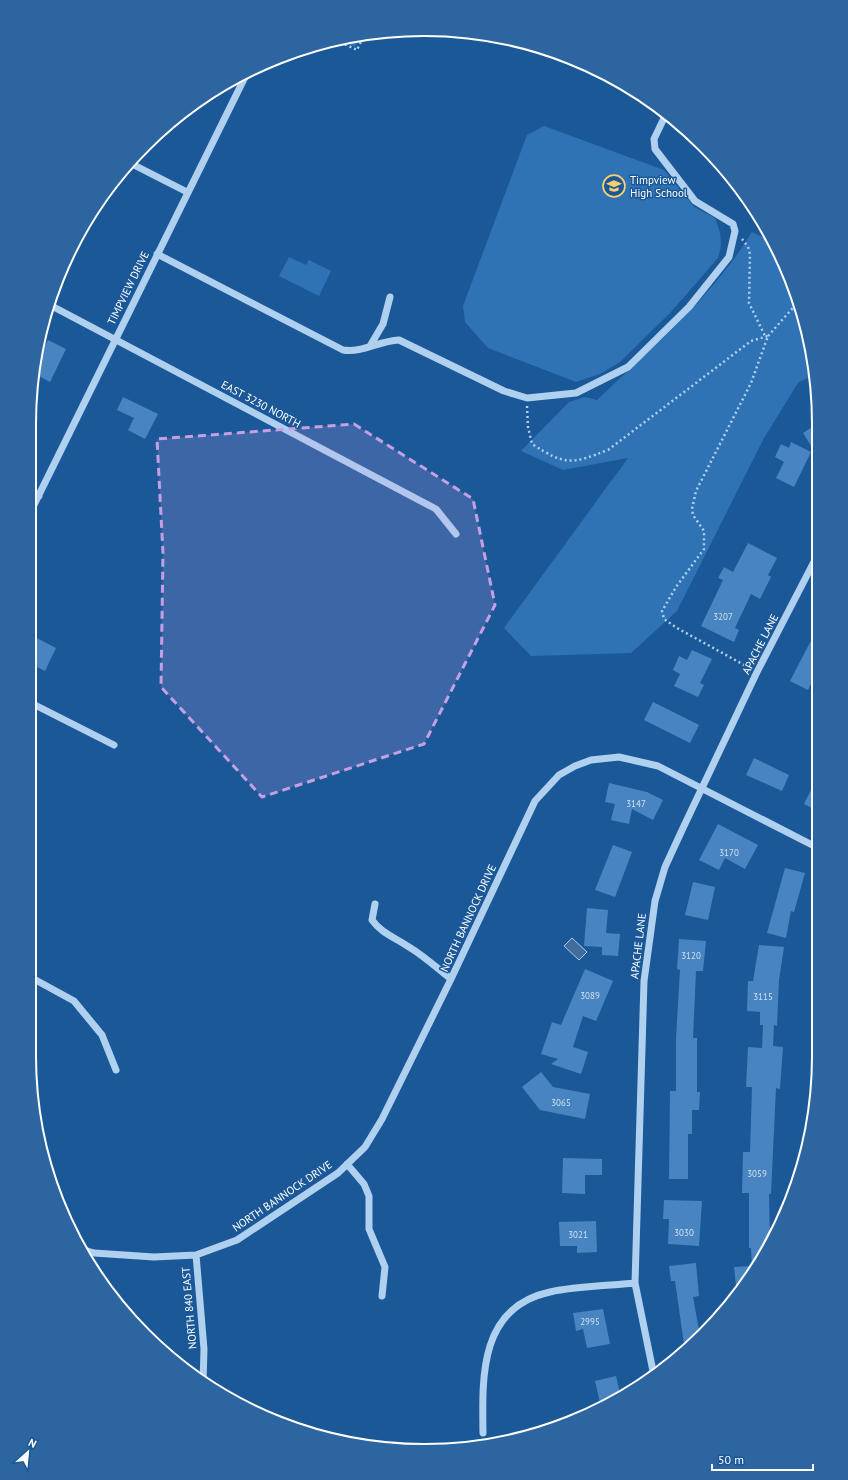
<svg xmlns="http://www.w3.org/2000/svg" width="848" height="1480" font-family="'PT Sans',sans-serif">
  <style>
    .green { fill: #2f73b5 }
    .water { fill: #426d9a; stroke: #a3ccf2 }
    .building { fill: #4884c0 }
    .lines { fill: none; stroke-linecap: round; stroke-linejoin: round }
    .path { stroke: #b0d0f0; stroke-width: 2.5; stroke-dasharray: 2 3; stroke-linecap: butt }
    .minor { stroke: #b0d0f0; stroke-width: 7 }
    .marked { fill: #c4a0e2; fill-opacity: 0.2; stroke: #c4a0e2; stroke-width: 3; stroke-dasharray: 8 5; stroke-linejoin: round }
    .labels { text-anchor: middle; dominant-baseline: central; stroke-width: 3; stroke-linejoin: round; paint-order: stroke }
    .number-label { font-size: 9px; fill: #d1e0ef }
    .poi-label { font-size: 11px; fill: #fff; stroke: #1b5898; text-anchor: start }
    .street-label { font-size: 11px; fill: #fff; stroke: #1b5898 }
    .rim { fill: none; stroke: #fff; stroke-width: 2 }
  </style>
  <rect width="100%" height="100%" fill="#1b5898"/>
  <path class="green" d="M361,35L355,47L340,39Z
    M544,126L664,170L694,207L715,218C721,233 723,243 718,258L670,313L620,362L600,374L576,382L488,348L465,322L463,306L527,135Z
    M752,232L773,242L798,297L813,375L798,383L764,438L677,611L631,653L531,656L504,628L628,458L563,470L521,451L569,402L585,397L597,400C652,348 712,297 752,232Z
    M289,257L306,265L309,260L331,271L319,296L279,276Z"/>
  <path class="water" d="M572,938L587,952L579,960L564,946Z"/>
  <path class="building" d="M48,340L66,349L50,382L35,374L37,362Z
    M123,397L158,414L145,439L128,430L134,418L117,410Z
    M818,423V457L803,433Z
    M791,442L811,452L794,487L776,478L784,462L775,457L781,444L789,448Z
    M748,543L777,558L768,575L771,577L760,599L751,594L735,628L739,630L734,642L701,626L723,580L718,578L724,567L733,572Z
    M818,627V669L808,690L790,681Z
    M31,635L56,648L45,671L31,664Z
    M692,650L712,659L700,683L704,685L698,697L674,686L680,674L673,670L679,656L687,660Z
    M653,702L699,725L690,743L644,720Z
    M754,758L789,775L782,791L746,775Z
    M818,776V811L804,804Z
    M609,783L647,792L663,800L653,820L632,809L629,824L611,820L615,804L605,802Z
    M718,824L758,845L745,869L725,858L719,870L699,860Z
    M613,845L632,852L615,897L595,890Z
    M785,868L805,873L794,912L791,911L786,938L767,933Z
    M693,882L715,887L708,920L685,915Z
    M587,908L608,910L606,933L620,934L618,956L602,955V947L584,946Z
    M679,939L706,941L703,971H696L693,1038H697V1092H700L699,1110H692V1134H688V1179H669L670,1091H676V1038L680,970L677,969Z
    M759,945L784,947L779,980L777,1026L774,1025L773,1046L783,1047L780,1089L776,1088L771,1194H769L770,1241L753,1275L737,1296L734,1267L752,1266L751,1248H749V1193H742L743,1152H750L752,1087H746L748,1047L762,1048L763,1025H760V1012L747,1011L748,981H753Z
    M585,969L613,981L596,1021L583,1016L573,1047L588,1052L581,1074L551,1064L558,1059L541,1054L552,1022L561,1025Z
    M541,1072L553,1087L590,1094L585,1119L540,1110L522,1087Z
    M563,1158L602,1159V1175H585V1194L562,1193Z
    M664,1200L702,1201L699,1246L668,1244L669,1219H663Z
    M596,1221L597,1252L577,1253V1246H560L559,1222Z
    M696,1263L699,1296L693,1297L700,1336L685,1351L675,1281H671L669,1266Z
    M603,1309L610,1344L587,1348L583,1329L576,1331L573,1313Z
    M616,1376L621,1398L601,1407L595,1381Z"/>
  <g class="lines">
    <path class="path" d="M336,40L357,50L364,35
      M742,239L748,247L750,254L749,303L765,336
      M768,336L799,301
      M527,406L528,427L532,444C566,466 572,464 608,450L751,341L768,336L751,383L696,491L692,509L693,515L704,531V549L676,587L662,611L664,619L677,628L746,666"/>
    <path class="minor" d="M130,163L187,192
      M157,254L343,350C363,353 378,341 399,340L504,391L527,398L576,393L628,367L689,307L729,257L735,231L733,224L695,201L655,149L654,139L666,114
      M48,304L436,509L456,534
      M370,346L383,324L390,297
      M30,491L39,496
      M30,513L247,73
      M31,703L114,745
      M375,904L372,920C381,933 396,938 409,947C424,956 437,968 451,979
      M32,978L74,1001L102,1035L116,1070
      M815,1097L818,1024
      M347,1164L364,1184L369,1196V1229L385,1267L382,1296
      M81,1249L94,1253L154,1257L196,1255L237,1240L338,1173L365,1147L382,1119L451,979L535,801L559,775L575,766L591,760L619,757L658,766L818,848
      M196,1255L204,1349L203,1383
      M654,1376L635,1283L644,981L655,901L665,867L683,828L757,672L818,554
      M483,1433C482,1375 480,1307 550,1292C577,1286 607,1286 635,1283"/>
  </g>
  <path class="marked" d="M354,424L473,499L495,605L424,744L262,797L161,687L163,553L157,439Z"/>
  <defs>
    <g id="school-ring" transform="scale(1.15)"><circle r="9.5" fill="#1b5898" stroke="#ffce6f" stroke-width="1.5"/><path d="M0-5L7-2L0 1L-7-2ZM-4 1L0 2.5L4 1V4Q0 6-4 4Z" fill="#ffce6f"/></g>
  </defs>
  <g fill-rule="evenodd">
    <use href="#school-ring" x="614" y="186"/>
  </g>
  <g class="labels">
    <g class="number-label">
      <text x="723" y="616">3207</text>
      <text x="636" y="803">3147</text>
      <text x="729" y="852">3170</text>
      <text x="691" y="955">3120</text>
      <text x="590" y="995">3089</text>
      <text x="763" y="996">3115</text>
      <text x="561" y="1102">3065</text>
      <text x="757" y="1173">3059</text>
      <text x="684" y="1232">3030</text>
      <text x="578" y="1234">3021</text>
      <text x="590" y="1321">2995</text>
    </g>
    <g class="poi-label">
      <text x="630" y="180">Timpview<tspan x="630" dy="13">High School</tspan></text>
    </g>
    <g class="street-label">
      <text transform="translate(128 288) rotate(-64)">TIMPVIEW DRIVE</text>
      <text transform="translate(261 404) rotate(28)">EAST 3230 NORTH</text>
      <text transform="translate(760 644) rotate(-63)">APACHE LANE</text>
      <text transform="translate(468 918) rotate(-65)">NORTH BANNOCK DRIVE</text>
      <text transform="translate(638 946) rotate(-83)">APACHE LANE</text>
      <text transform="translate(282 1196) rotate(-34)">NORTH BANNOCK DRIVE</text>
      <text transform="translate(189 1308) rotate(-95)">NORTH 840 EAST</text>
    </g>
  </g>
  <path d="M0 0H848V1480H0ZM424 36H424A388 388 0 0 1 812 424V1056A388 388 0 0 1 424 1444H424A388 388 0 0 1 36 1056V424A388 388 0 0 1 424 36Z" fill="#2d65a0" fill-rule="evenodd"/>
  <path class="rim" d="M424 36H424A388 388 0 0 1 812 424V1056A388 388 0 0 1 424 1444H424A388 388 0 0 1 36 1056V424A388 388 0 0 1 424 36Z"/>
  <g transform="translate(28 1452) rotate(27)" stroke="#1b5898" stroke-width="3" paint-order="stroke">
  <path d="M0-3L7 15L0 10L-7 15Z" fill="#ffffff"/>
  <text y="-6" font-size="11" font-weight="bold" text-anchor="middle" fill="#ffffff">N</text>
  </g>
  <path d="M712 1464v6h101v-6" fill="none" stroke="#ffffff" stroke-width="2"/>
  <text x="718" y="1464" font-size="12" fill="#ffffff" stroke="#1b5898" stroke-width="3" paint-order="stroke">50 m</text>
</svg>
